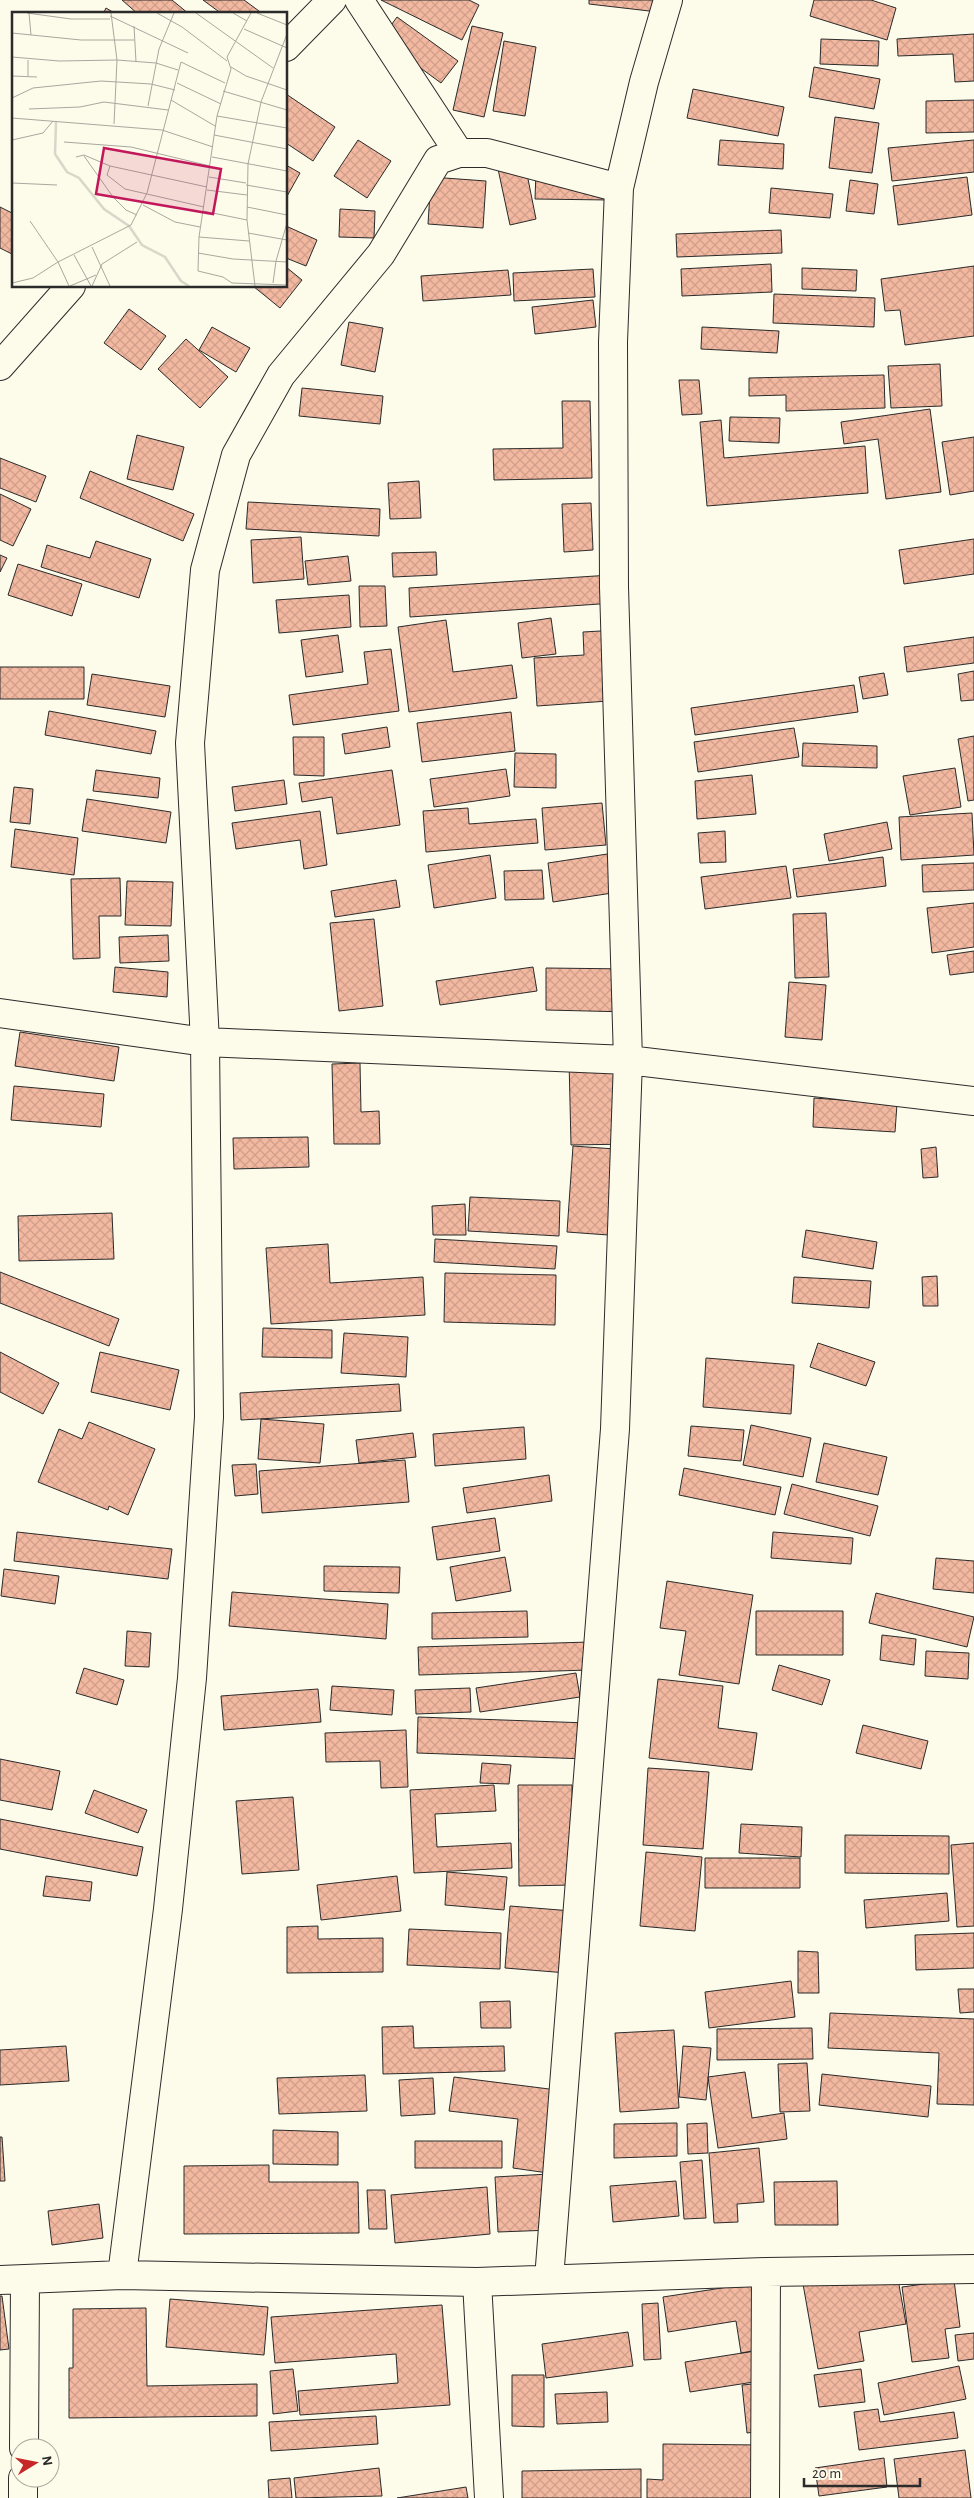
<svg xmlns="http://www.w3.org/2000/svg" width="974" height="2498" font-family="'Alegreya Sans',sans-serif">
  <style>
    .building { fill: url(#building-cross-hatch); stroke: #2b2b2b }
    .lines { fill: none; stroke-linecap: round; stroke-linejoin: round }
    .minor-casing { stroke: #2b2b2b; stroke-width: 30 }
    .minor { stroke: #fdfbea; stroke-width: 28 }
    .inset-river { fill: none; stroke: #d8d7c9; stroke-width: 2.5 }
    .inset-road { fill: none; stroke: #a9a89e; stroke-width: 1 }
    .view { fill: #c2185b; fill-opacity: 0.15; stroke: #c2185b; stroke-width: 2.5 }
    .inset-edge { fill: none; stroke: #2b2b2b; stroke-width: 2.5 }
  </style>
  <defs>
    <pattern id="building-cross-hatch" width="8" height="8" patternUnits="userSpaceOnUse" patternTransform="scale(1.25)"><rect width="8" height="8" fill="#f2b8a0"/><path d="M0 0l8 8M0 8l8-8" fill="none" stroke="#d09e8a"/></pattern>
  </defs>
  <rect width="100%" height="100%" fill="#fdfbea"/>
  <path class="building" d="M122,0H172L189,14H138Z
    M203,0H244L263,14H222Z
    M381,0H469L479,5L462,40Z
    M589,0H660L658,12L589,4Z
    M814,0H871L896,8L887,40L810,16Z
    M106,8L116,14H103Z
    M397,17L458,61L441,83L381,39Z
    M472,26L503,33L484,117L453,110Z
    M974,34V81L955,82L953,54L898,56L897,39Z
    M821,39L879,41L878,66L820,64Z
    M504,41L536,47L525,116L493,111Z
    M814,67L880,79L874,109L809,97Z
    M693,89L784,107L778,136L687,118Z
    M286,94L335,127L313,161L286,143Z
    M974,100V132L926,133V101Z
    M835,117L879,123L872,173L829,168Z
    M358,140L391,161L367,198L334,176Z
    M720,140L784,144L783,169L718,165Z
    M974,140V172L892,181L888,148Z
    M525,164L536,219L510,225L498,169Z
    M286,165L300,173L286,198Z
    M536,171L609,200L535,199Z
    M431,177L486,181L483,228L428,224Z
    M967,177L972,215L898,225L893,186Z
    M850,180L878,184L874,214L846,211Z
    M771,188L833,194L830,218L769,213Z
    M0,207L14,214V255L0,248Z
    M340,209L375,211L374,238L339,237Z
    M286,226L317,240L306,266L286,258Z
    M781,230L782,253L677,257L676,234Z
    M771,264L772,292L682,296L681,269Z
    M974,266V336L905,345L900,310L885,311L881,279Z
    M286,267L302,280L280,308L253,286H286Z
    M802,268L857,270L856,291L802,289Z
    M593,269L595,297L514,301L513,273Z
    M508,270L511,295L423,301L421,276Z
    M774,294L875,298L874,327L773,323Z
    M593,300L596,327L535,334L532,307Z
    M129,309L166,336L141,370L104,343Z
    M349,322L383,328L375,372L341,365Z
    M212,327L250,348L236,372L199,350Z
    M702,327L779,331L777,353L701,349Z
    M186,339L228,377L200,408L158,369Z
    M940,364L942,406L891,408L888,366Z
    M884,375L885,408L786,411V395L749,396V378Z
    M679,380H699L702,414L682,415Z
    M302,388L383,396L380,424L299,416Z
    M562,401H590L592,478L494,480L493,449L563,448Z
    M930,409L941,492L886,499L878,439L844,444L841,422Z
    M730,417L780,418L779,443L729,441Z
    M721,420L724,458L865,446L868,493L707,506L700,422Z
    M137,435L184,447L173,490L127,479Z
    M974,437V491L950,495L942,442Z
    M0,458L46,476L36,502L0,488Z
    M90,471L194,514L183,541L80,498Z
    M419,481L421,518L390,519L388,483Z
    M0,494L31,509L13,546L0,540Z
    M248,502L380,509L379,536L246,529Z
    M591,503L593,550L564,552L562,504Z
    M301,537L304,579L253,583L251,540Z
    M974,539V574L904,584L899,550Z
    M96,541L151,559L139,598L41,567L47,545L90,558Z
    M436,552L437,575L393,577L392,553Z
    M0,555L7,558L0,572Z
    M348,556L351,581L308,585L305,561Z
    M18,564L82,584L72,616L8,595Z
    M611,575L614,603L410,617L409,588Z
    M359,586H385L387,626L360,627Z
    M349,595L351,627L279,633L276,600Z
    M551,618L556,654L522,658L518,623Z
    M446,620L453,672L512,665L517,698L409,712L398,627Z
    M618,630L623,700L537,706L534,658L584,655L583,632Z
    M338,635L343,672L306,677L301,640Z
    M974,637V663L907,672L904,647Z
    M391,649L399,711L293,725L289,695L368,684L364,652Z
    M0,667H84V699H0Z
    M974,671V700L961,701L958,674Z
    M884,673L888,695L863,699L859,677Z
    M92,674L170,686L165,717L87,705Z
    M854,685L858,712L695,735L691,708Z
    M49,711L156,731L151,754L45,735Z
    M511,712L515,751L422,762L417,723Z
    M387,727L390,747L345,754L342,734Z
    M794,728L799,757L698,772L694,742Z
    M974,736V800L968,801L958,739Z
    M293,737H324V776L294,775Z
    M803,743L877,746V768L802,766Z
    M515,753L556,754V788L514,787Z
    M955,768L961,807L910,815L903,776Z
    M506,769L510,796L434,807L430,779Z
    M96,770L160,778L158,798L93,791Z
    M392,770L400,825L337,834L332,797L302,802L299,783Z
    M752,775L756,814L697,819L695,781Z
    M284,780L287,804L235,811L232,787Z
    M14,787L33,789L30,824L10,822Z
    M87,799L171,812L166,843L82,831Z
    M602,803L606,845L545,850L542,808Z
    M468,808L469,824L536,819L538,843L426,852L423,811Z
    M320,811L327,865L304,869L300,840L236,849L232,823Z
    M972,813L974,855L901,860L899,817Z
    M887,822L892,849L829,861L824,834Z
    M15,829L78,838L74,875L11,867Z
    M725,831L726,862L700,863L698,833Z
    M614,853L619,892L553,902L548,863Z
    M490,855L496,898L434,908L428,865Z
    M883,857L886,886L797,897L793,869Z
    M974,863V890L923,892L922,865Z
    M786,866L791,898L705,909L701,877Z
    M542,870L544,899L505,900L504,871Z
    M120,878L121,916H99L100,958L73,959L71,879Z
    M396,880L400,907L335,917L331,891Z
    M127,881L173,882L171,926L125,925Z
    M974,903V947L932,953L927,908Z
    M826,913L829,977L795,978L793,914Z
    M374,919L383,1006L339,1011L330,923Z
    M168,935L169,961L120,963L119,937Z
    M974,951V972L950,975L947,955Z
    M115,967L168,972L167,997L113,992Z
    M533,967L537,991L440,1005L436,981Z
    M546,968L631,969L630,1012L546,1010Z
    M789,982L826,985L822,1040L785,1037Z
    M20,1032L119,1047L114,1081L15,1066Z
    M569,1060H629L631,1144L571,1145Z
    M360,1063L361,1112L379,1111L380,1144H334L332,1064Z
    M14,1086L104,1094L101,1127L11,1120Z
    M814,1098L897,1104L895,1132L813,1127Z
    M308,1137L309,1167L234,1169L233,1138Z
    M573,1146L629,1150L622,1236L567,1232Z
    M936,1147L938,1177L923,1178L921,1149Z
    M470,1197L560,1201L559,1236L468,1231Z
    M465,1204L466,1235H433L432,1206Z
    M112,1213L114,1259L19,1261L18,1216Z
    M806,1230L877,1242L873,1269L802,1257Z
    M435,1239L557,1246L555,1269L434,1262Z
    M328,1244L330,1283L423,1277L425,1315L271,1324L266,1248Z
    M0,1272L119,1319L109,1346L0,1303Z
    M445,1273L556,1275L555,1325L444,1322Z
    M937,1276L938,1306H923L922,1277Z
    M794,1277L871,1281L869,1308L792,1303Z
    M263,1328L332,1330V1358L262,1357Z
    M344,1333L408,1337L406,1377L341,1373Z
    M818,1343L875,1362L866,1386L810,1367Z
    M0,1352L59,1383L43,1414L0,1392Z
    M100,1352L179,1370L170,1410L91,1392Z
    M706,1358L794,1365L791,1414L703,1407Z
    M399,1384L401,1411L241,1420L240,1393Z
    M261,1419L324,1424L320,1463L258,1459Z
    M89,1422L155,1449L128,1515L109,1506L108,1510L38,1482L59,1429L82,1439Z
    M751,1425L811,1438L803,1477L743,1465Z
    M691,1426L744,1430L741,1461L688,1456Z
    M524,1427L526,1459L435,1466L433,1434Z
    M413,1433L416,1457L359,1463L356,1440Z
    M824,1443L887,1457L878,1495L816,1482Z
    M405,1460L409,1502L262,1513L259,1471Z
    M256,1464L258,1494L235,1496L232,1465Z
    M684,1468L781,1487L775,1515L679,1495Z
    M549,1475L552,1501L467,1513L463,1488Z
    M792,1484L878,1506L870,1536L784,1514Z
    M495,1518L500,1551L437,1560L432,1527Z
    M17,1532L172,1549L168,1579L14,1561Z
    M773,1532L853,1538L851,1564L771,1558Z
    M505,1557L511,1591L456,1601L450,1567Z
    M936,1558L974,1561V1593L933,1589Z
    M324,1566L400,1567L399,1593L324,1591Z
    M4,1569L59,1576L55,1604L1,1596Z
    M667,1581L753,1595L739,1684L679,1675L686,1631L660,1628Z
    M232,1592L388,1604L386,1639L229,1626Z
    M876,1593L974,1617L967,1647L869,1623Z
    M527,1611L528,1637L432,1639V1613Z
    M756,1611H843V1655H756Z
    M127,1631L151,1633L149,1667L125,1666Z
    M882,1635L916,1639L914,1665L880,1660Z
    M590,1642V1670L419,1675L418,1647Z
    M926,1651L969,1653L968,1679L925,1676Z
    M779,1665L830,1680L822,1705L772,1690Z
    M84,1668L124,1680L117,1705L76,1693Z
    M576,1673L580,1697L480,1712L476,1688Z
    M658,1679L723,1686L718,1728L757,1733L752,1770L649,1758Z
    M332,1686L394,1690L392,1715L330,1710Z
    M470,1688L471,1712L416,1714L415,1690Z
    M318,1689L321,1722L224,1730L221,1696Z
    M418,1717L588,1723L587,1759L417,1753Z
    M863,1725L928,1741L921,1769L856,1753Z
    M406,1730L408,1787L381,1788L380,1761L326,1762L325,1733Z
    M0,1759L60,1771L52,1810L0,1800Z
    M482,1763L511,1765L509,1784L480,1783Z
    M648,1768L709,1772L703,1849L643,1845Z
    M494,1785L496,1811L435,1814L437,1847L511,1843L512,1868L414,1873L410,1790Z
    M518,1785H572L573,1885L519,1886Z
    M94,1790L147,1810L138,1833L85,1813Z
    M293,1797L299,1870L242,1874L236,1801Z
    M0,1819L143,1847L137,1876L0,1849Z
    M741,1824L802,1827L801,1857L739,1853Z
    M845,1835L949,1836V1874L845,1873Z
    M974,1843V1926L957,1927L951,1845Z
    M646,1852L702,1857L695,1931L640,1926Z
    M705,1858H800V1888H705Z
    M447,1872L507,1877L504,1910L445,1905Z
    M46,1876L92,1882L90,1901L43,1896Z
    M397,1876L401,1911L321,1920L317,1885Z
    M947,1893L949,1921L866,1928L864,1900Z
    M510,1906L572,1911L567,1973L505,1968Z
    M318,1926V1939L383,1938V1972L287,1973V1927Z
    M409,1929L501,1933L500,1969L407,1965Z
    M974,1933V1968L916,1970L915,1935Z
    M798,1951L818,1952L819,1993H798Z
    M791,1981L795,2017L709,2028L705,1992Z
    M958,1989H974V2012L960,2013Z
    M510,2001L511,2028H481L480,2002Z
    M830,2013L974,2019V2105L937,2104L939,2053L828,2048Z
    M413,2026L414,2048L504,2046L505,2071L383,2074L382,2027Z
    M812,2028L813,2059L717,2060V2029Z
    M674,2030L679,2108L620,2112L615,2033Z
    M66,2046L69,2081L0,2085V2050Z
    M683,2046L711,2048L706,2100L679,2097Z
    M807,2063L810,2111L780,2112L778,2064Z
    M745,2072L752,2118L784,2113L787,2139L718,2148L708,2077Z
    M822,2074L931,2086L928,2117L819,2105Z
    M365,2075L367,2111L279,2114L277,2078Z
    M454,2077L557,2090L548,2173L513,2168L518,2119L449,2111Z
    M433,2078L435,2114L401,2116L399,2080Z
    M677,2123V2156L614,2158V2124Z
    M707,2123L708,2153L688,2154L687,2124Z
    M273,2130L338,2132V2165L273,2164Z
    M0,2137H2L5,2181H0Z
    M415,2141H502V2168H415Z
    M759,2148L764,2202L737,2204L738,2222L714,2223L709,2153Z
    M702,2160L706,2218L684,2219L680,2162Z
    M269,2165V2182H358L359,2233L184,2234V2166Z
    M549,2174L552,2230L498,2232L495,2177Z
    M676,2181L679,2216L613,2222L610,2186Z
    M837,2181L838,2225H775L774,2182Z
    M487,2187L490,2234L395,2243L391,2195Z
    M367,2190H385L387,2229H369Z
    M99,2204L103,2238L52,2245L48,2211Z
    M896,2268L906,2324L859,2332L864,2361L818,2369L803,2284Z
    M954,2280L960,2327L945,2329L949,2358L912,2362L902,2287Z
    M761,2282L771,2348L741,2353L736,2321L668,2332L663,2297Z
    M0,2296H2L9,2349L0,2350Z
    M170,2299L268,2307L264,2355L166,2347Z
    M658,2303L661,2359L644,2360L642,2304Z
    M442,2305L450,2405L300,2415L298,2391L398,2383L396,2354L275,2363L271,2317Z
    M146,2308L147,2386L257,2384V2416L69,2418V2368H73V2309Z
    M628,2332L633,2366L546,2378L542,2344Z
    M974,2333V2359L958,2361L955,2335Z
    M755,2351L760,2381L690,2392L685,2362Z
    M959,2366L966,2399L884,2415L878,2383Z
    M293,2369L298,2411L273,2414L270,2371Z
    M861,2369L865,2402L819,2407L814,2375Z
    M512,2375H544V2427L512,2426Z
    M763,2383L769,2430L747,2433L742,2385Z
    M607,2392L608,2422L557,2424L555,2394Z
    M878,2409L880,2422L954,2412L958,2438L859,2450L854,2412Z
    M376,2416L378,2444L271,2451L269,2422Z
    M663,2444L759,2445V2498H647V2479L663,2480Z
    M965,2450L971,2498H899L894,2459Z
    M884,2458L887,2487L819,2496L815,2468Z
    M379,2468L382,2496L296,2498L294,2478Z
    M641,2469V2498H522V2471Z
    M290,2478L292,2498H269L268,2480Z
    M466,2487L468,2498H397Z"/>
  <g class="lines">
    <g class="minor-casing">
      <path id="minor" d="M359,0L459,153
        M286,47L332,0
        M0,366L71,286
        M0,1013L205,1042L628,1060L974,1101
        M122,2275L168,1909L192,1678L209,1417L205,1042L190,743L205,570L236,455L281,375L381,254L438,160L459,153H487L619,188
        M549,2279L615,1429L628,1060L614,587L613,342L619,188L644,82L668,0
        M0,2280L122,2275L477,2282L766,2272L974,2269
        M477,2282L489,2498
        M24,2448L25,2280
        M23,2498V2478
        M765,2498L766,2272"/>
    </g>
    <use href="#minor" class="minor"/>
  </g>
  <g transform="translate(12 12)">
    <rect width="275" height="275" fill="#fdfbea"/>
    <path class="inset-river" d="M44,110L43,142L55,160L67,166L92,197L117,214L130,233L153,245L169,269L177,274"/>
    <path class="inset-road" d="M15,1L59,7H98M17,1L19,23M99,1L105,48L102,112M145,1L170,15L215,49M184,1L261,56M221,1L235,9M239,1L215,45L219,57L205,104L187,225L186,259L211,265L220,271L275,273M245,1L275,13M98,4L176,41M122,14L124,50M232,17L275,36M0,21L69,28H122M0,45L47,49L105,48L144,51L166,58M219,55L234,64L275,78M0,64L25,65M16,64V48M165,71L209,92M211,79L275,98M0,86L21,76L89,69L139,72L163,78M159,88L203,114M136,94L147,37L162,1M17,97L68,95L92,90L156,98M205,104L275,116M0,106L150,118L201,135M202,123L275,137M0,128L31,121L41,109M52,130L119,135L198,154M72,144L101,185L114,198L125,203M64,145L72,143L98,154L195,175M200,145L275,159M98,154L95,163L113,177L192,195M197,165L234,171M0,171L45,173M234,173L275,180M195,178L235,183M131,193L163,210L188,215M235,195L275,203M191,199L235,208M18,209L46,250L57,274M236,221L275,228M187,225L237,229M80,235L98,274M186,241L221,247L275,250M62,243L79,274M0,271L21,266L46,250L119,213L135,181L169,50L213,71M261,271L264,249L275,211M58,274L84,263M80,274L90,252L125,230M243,274L235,208L236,152L249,90L275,22"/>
    <path class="view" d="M92,136L209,157L201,202L84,182Z"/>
    <rect width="275" height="275" class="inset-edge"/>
  </g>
  <g transform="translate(35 2463) rotate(80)"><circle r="24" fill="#fdfbea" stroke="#a9a89e"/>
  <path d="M0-4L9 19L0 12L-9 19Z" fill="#c62828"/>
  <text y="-8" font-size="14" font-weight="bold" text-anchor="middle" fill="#2b2b2b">N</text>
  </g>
  <path d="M804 2478v8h116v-8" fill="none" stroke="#2b2b2b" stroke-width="2.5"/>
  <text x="812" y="2478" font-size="15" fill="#2b2b2b" stroke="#fdfbea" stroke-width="4" paint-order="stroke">20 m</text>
</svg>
